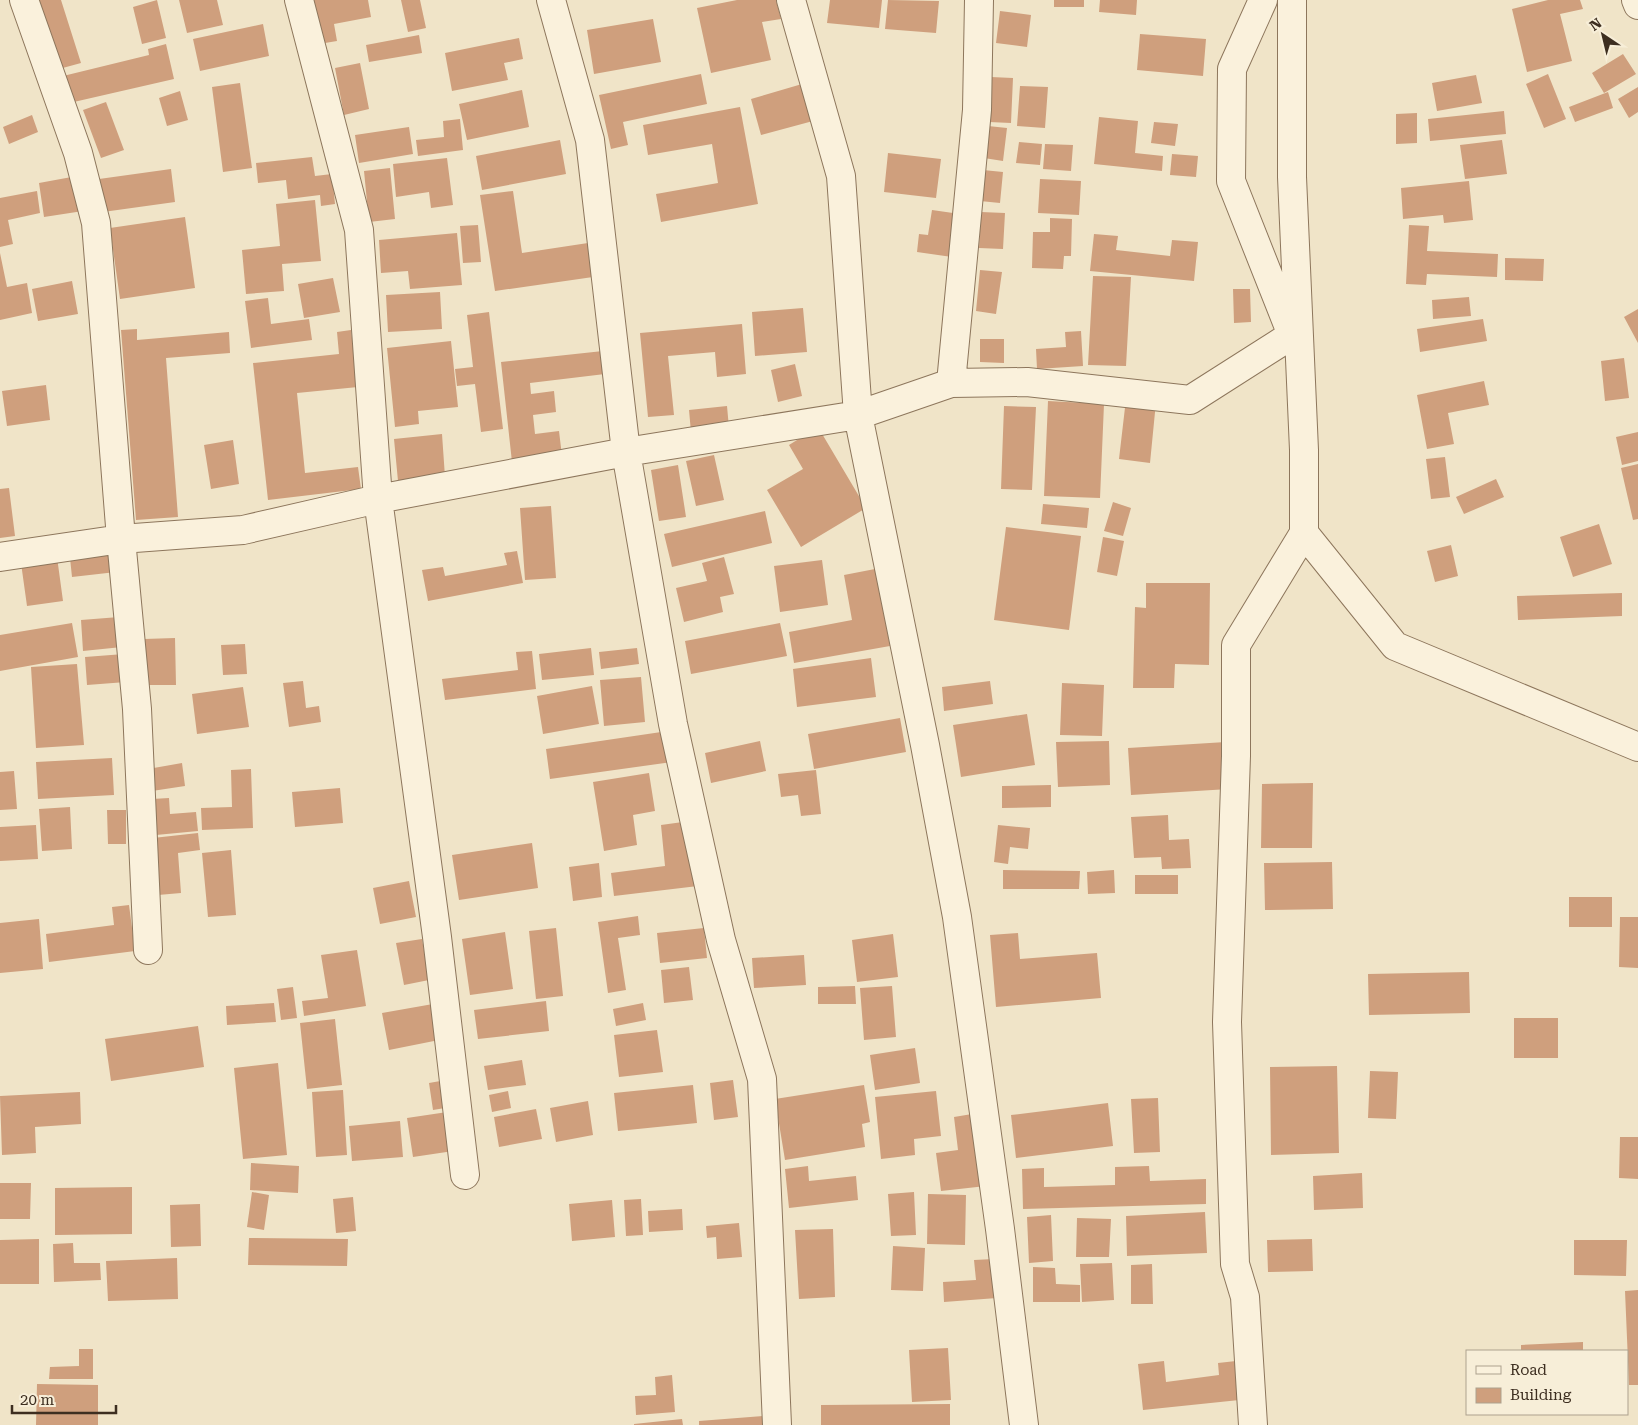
<svg xmlns="http://www.w3.org/2000/svg" width="1638" height="1425" font-family="'Roboto Serif',serif">
  <style>
    .building { fill: #cf9f7d }
    .lines { fill: none; stroke-linecap: round; stroke-linejoin: round }
    .minor-casing { stroke: #8d765c; stroke-width: 30 }
    .minor { stroke: #faf1dc; stroke-width: 28 }
  </style>
  <rect width="100%" height="100%" fill="#f0e4c8"/>
  <path class="building" d="M38,0H61L81,63L59,69Z
    M157,0L166,38L142,44L133,7Z
    M179,0H217L223,25L187,33Z
    M312,0H368L371,17L334,24L337,41L319,44Z
    M401,0H420L426,28L408,32Z
    M737,0H776L781,19L762,22L771,60L711,73L697,8Z
    M830,0H882L879,28L827,23Z
    M888,0L939,1L936,33L885,29Z
    M1054,0H1084V7H1054Z
    M1100,0H1137L1136,15L1099,12Z
    M1548,0H1580L1583,9L1560,14L1572,61L1527,72L1512,9Z
    M1000,11L1031,15L1027,47L996,43Z
    M653,19L661,62L594,74L587,30Z
    M263,24L269,56L200,71L193,39Z
    M1140,34L1206,39L1203,76L1137,70Z
    M419,35L422,53L369,62L366,45Z
    M519,38L523,59L504,63L508,80L452,91L445,53Z
    M166,44L174,79L65,104L59,77L149,55L148,49Z
    M1623,54L1636,74L1604,93L1592,73Z
    M360,63L369,109L344,115L335,68Z
    M701,74L707,104L623,122L628,145L611,149L599,95Z
    M1548,74L1566,119L1544,128L1526,84Z
    M1476,75L1482,103L1437,111L1432,83Z
    M991,77L1013,78L1011,123L989,122Z
    M240,83L252,168L223,172L212,87Z
    M802,84L813,121L761,135L751,99Z
    M1020,86L1048,87L1045,128L1017,126Z
    M1638,87V112L1629,118L1618,99Z
    M522,90L529,127L467,140L459,104Z
    M180,91L188,120L167,126L159,98Z
    M1608,92L1613,108L1575,122L1569,107Z
    M106,102L124,150L101,158L83,110Z
    M740,107L758,204L661,222L656,194L718,183L712,144L648,155L643,125Z
    M1504,111L1506,134L1430,141L1428,119Z
    M1417,113V143L1396,144V114Z
    M32,115L38,132L9,144L3,127Z
    M1099,117L1138,121L1135,153L1163,156L1162,171L1094,164Z
    M460,119L463,150L418,156L416,140L444,137L443,121Z
    M1154,122L1178,124L1175,146L1151,143Z
    M988,126L1007,128L1003,161L984,158Z
    M409,127L413,154L359,163L355,135Z
    M560,140L566,174L482,190L476,156Z
    M1502,140L1507,174L1465,179L1460,145Z
    M1019,142L1042,144L1040,165L1016,163Z
    M1045,144L1073,145L1071,171L1043,169Z
    M888,153L941,159L936,198L884,192Z
    M1172,154L1198,156L1196,177L1170,175Z
    M312,157L315,176L332,174L335,204L321,206L320,195L288,199L286,180L258,183L256,163Z
    M447,158L453,205L431,208L429,192L396,197L393,164Z
    M390,168L395,219L369,222L364,171Z
    M171,169L175,202L103,212L99,179Z
    M983,170L1003,172L1000,203L980,201Z
    M77,176L83,211L44,217L39,183Z
    M1040,179L1081,181L1079,215L1038,213Z
    M1469,181L1473,220L1444,223L1443,215L1403,219L1401,188Z
    M37,191L40,213L8,220L13,244L0,247V198Z
    M513,191L522,253L588,243L593,277L495,291L480,195Z
    M315,200L321,261L282,264L284,291L246,294L242,250L280,246L276,204Z
    M932,210L960,214L952,257L917,252L919,234L928,235Z
    M981,212L1005,213L1003,249L979,248Z
    M185,217L195,288L120,299L110,228Z
    M1050,218L1072,219L1071,256H1064L1063,269L1032,268L1033,232H1050Z
    M478,225L481,262L463,263L460,226Z
    M1409,225L1429,226L1427,251L1498,254L1497,277L1427,274L1426,285L1406,284Z
    M457,233L462,285L410,289L408,271L381,273L379,240Z
    M1094,234L1118,236L1116,250L1170,256L1172,240L1198,242L1194,281L1090,271Z
    M0,253L7,287L27,283L32,313L0,320Z
    M1505,258L1544,259L1543,281L1505,280Z
    M980,270L1002,272L996,314L976,311Z
    M1093,276L1131,277L1126,366L1088,365Z
    M333,278L340,312L304,318L298,284Z
    M72,281L78,314L38,321L32,289Z
    M1233,289H1250L1251,322L1234,323Z
    M440,292L442,329L388,332L386,295Z
    M1469,297L1471,316L1433,319L1432,300Z
    M268,298L271,324L309,319L312,340L251,348L245,301Z
    M803,308L807,352L755,356L752,312Z
    M1638,309V343L1624,317Z
    M489,312L503,429L481,432L475,384L457,386L455,369L473,367L467,315Z
    M1483,319L1487,341L1420,352L1417,329Z
    M742,324L746,374L717,377L715,352L668,356L674,415L648,417L640,333Z
    M137,329V340L229,332L230,353L166,358L178,517L136,520L121,330Z
    M351,330L358,387L297,393L305,473L358,467L361,489L268,500L253,363L339,354L337,332Z
    M1081,331L1083,366L1037,369L1036,349L1066,347L1065,332Z
    M980,339H1004V363L980,362Z
    M451,341L458,407L418,411L419,424L395,427L387,348Z
    M603,351L605,374L530,383L531,394L554,391L556,412L533,415L535,434L559,431L562,456L512,462L501,362Z
    M1624,358L1629,398L1605,401L1601,361Z
    M795,364L802,396L778,402L771,370Z
    M1484,381L1489,405L1448,413L1454,444L1427,449L1417,395Z
    M46,385L50,420L7,426L2,391Z
    M1126,399L1156,402L1150,463L1119,459Z
    M1048,401L1104,404L1100,498L1044,496Z
    M727,406L729,428L691,432L689,410Z
    M1004,406L1036,407L1032,490L1001,489Z
    M818,427L866,508L801,547L767,490L803,469L789,445Z
    M1638,432V461L1622,465L1616,437Z
    M442,434L445,477L398,481L394,439Z
    M233,440L239,484L211,489L204,445Z
    M714,455L724,500L696,506L686,461Z
    M1445,457L1450,497L1431,499L1426,459Z
    M1638,464V519L1633,520L1621,468Z
    M678,465L686,517L659,521L651,470Z
    M1496,479L1504,497L1464,514L1456,497Z
    M9,488L15,536L0,538V489Z
    M1113,502L1131,508L1123,536L1104,531Z
    M1043,504L1089,508L1087,528L1041,524Z
    M551,506L556,578L525,580L520,508Z
    M765,511L772,543L672,567L664,534Z
    M1599,524L1612,564L1573,577L1560,537Z
    M1006,527L1081,536L1069,630L994,620Z
    M1103,537L1124,541L1117,576L1097,572Z
    M1451,545L1458,576L1435,582L1427,551Z
    M517,551L523,583L428,601L422,570L443,567L445,576L507,565L504,553Z
    M113,553L116,572L72,577L70,558Z
    M57,557L63,601L27,606L21,563Z
    M724,557L734,594L720,597L723,612L684,622L676,588L707,581L702,563Z
    M822,560L828,605L780,612L774,566Z
    M875,569L890,646L794,663L789,632L852,620L844,575Z
    M1146,583H1210L1209,665L1175,664L1174,688H1133L1135,607L1146,608Z
    M1622,593V616L1518,620L1517,596Z
    M119,617L122,647L83,651L81,620Z
    M72,623L78,657L0,671V635Z
    M780,623L787,656L691,674L685,641Z
    M175,638L176,685H145L144,639Z
    M245,644L247,674L223,675L221,645Z
    M591,648L594,675L542,680L539,654Z
    M637,648L639,664L601,669L599,652Z
    M532,651L536,689L445,700L442,679L518,670L516,652Z
    M124,654L126,682L87,685L85,657Z
    M871,658L876,697L797,707L793,669Z
    M77,664L84,745L36,748L31,667Z
    M641,677L645,722L604,726L600,680Z
    M303,681L306,708L319,706L321,722L289,727L283,683Z
    M990,681L993,704L944,711L942,687Z
    M1062,683L1104,685L1102,736L1060,735Z
    M592,686L599,724L543,734L537,696Z
    M243,687L249,727L197,734L192,694Z
    M1027,714L1035,765L961,777L953,725Z
    M900,718L906,752L814,769L808,734Z
    M668,731L672,762L550,779L546,749Z
    M760,741L766,771L711,783L705,753Z
    M1109,741L1110,785L1058,787L1056,742Z
    M1226,742L1229,789L1131,795L1128,748Z
    M112,758L114,795L38,799L36,762Z
    M182,763L185,786L152,791L148,769Z
    M251,769L253,828L202,830L201,808L232,807L231,770Z
    M816,770L821,814L801,816L798,795L781,797L778,774Z
    M14,771L17,809L0,810V772Z
    M649,773L655,811L633,815L637,845L604,851L593,782Z
    M1313,783L1312,848H1261L1262,784Z
    M1051,785V807L1002,808V786Z
    M340,788L343,823L295,827L292,792Z
    M169,798L170,814L196,812L198,831L156,835L152,799Z
    M70,807L72,849L42,851L39,809Z
    M107,810H126V844H108Z
    M1168,815L1169,840L1189,839L1191,868L1162,869L1161,857L1134,858L1131,817Z
    M690,821L698,886L614,896L611,873L665,866L661,825Z
    M36,825L38,859L0,861V827Z
    M998,825L1030,828L1028,849L1010,847L1008,864L994,862Z
    M198,833L200,850L178,853L181,893L158,895L153,838Z
    M532,843L538,888L459,900L452,855Z
    M231,850L236,915L208,917L202,853Z
    M1332,862L1333,909L1265,910L1264,863Z
    M599,863L602,897L573,901L569,867Z
    M1003,870L1080,871L1079,889H1003Z
    M1114,870L1115,893L1088,894L1087,872Z
    M1135,875H1178V894H1135Z
    M409,881L416,917L380,924L373,888Z
    M1569,897H1612V927H1569Z
    M129,905L135,951L49,962L46,934L114,925L112,907Z
    M638,916L640,935L618,938L626,990L608,993L598,922Z
    M1620,917H1638V968L1619,967Z
    M39,919L43,969L0,973V923Z
    M556,928L563,996L536,999L529,931Z
    M704,928L707,958L660,963L657,933Z
    M505,932L513,989L470,995L462,939Z
    M1018,933L1020,959L1097,953L1101,998L996,1007L990,935Z
    M893,934L898,977L857,982L852,940Z
    M422,939L429,980L404,985L396,943Z
    M357,950L366,1006L304,1016L302,1001L328,998L321,955Z
    M804,955L806,985L754,988L752,958Z
    M689,967L693,1000L664,1003L661,970Z
    M1469,972L1470,1013L1369,1015L1368,974Z
    M855,986L856,1004H818V987Z
    M892,986L896,1037L864,1040L860,988Z
    M293,987L297,1018L281,1020L277,989Z
    M546,1001L549,1031L478,1039L474,1010Z
    M274,1003L276,1022L227,1025L226,1006Z
    M643,1003L646,1020L616,1026L613,1009Z
    M433,1004L439,1040L389,1050L382,1013Z
    M1514,1018H1558V1058H1514Z
    M335,1019L342,1085L307,1089L300,1023Z
    M198,1026L204,1067L111,1081L105,1039Z
    M657,1030L663,1072L619,1077L614,1035Z
    M915,1048L920,1083L875,1090L870,1055Z
    M522,1060L526,1085L488,1090L484,1066Z
    M278,1063L287,1155L243,1159L234,1068Z
    M1337,1066L1339,1153L1271,1155L1270,1067Z
    M1370,1071L1398,1072L1396,1119L1368,1118Z
    M446,1080L451,1107L433,1110L429,1083Z
    M733,1080L738,1117L714,1120L710,1083Z
    M693,1085L697,1123L618,1131L614,1093Z
    M864,1085L870,1122L862,1124L865,1147L785,1160L775,1099Z
    M343,1090L347,1155L316,1157L312,1092Z
    M508,1091L511,1108L492,1112L489,1095Z
    M936,1091L941,1136L914,1139L915,1155L881,1159L875,1097Z
    M80,1092L81,1124L35,1127L36,1153L2,1155L0,1096Z
    M1158,1098L1160,1152L1134,1153L1131,1099Z
    M588,1101L593,1135L556,1142L550,1108Z
    M1108,1103L1113,1146L1016,1158L1011,1115Z
    M536,1109L542,1139L499,1147L494,1117Z
    M454,1111L460,1150L413,1157L407,1118Z
    M978,1113L986,1186L941,1191L936,1153L958,1150L954,1117Z
    M400,1121L403,1157L352,1161L349,1126Z
    M1620,1137H1638V1179L1619,1178Z
    M251,1163L299,1166L298,1193L250,1190Z
    M808,1166L809,1181L856,1176L858,1200L789,1208L785,1169Z
    M1149,1166L1150,1181L1206,1179V1204L1023,1209L1022,1169L1044,1168V1187L1115,1185V1167Z
    M1362,1173L1363,1208L1314,1210L1313,1176Z
    M0,1183H31L30,1219H0Z
    M132,1187V1234L55,1235V1188Z
    M252,1192L269,1195L264,1230L247,1227Z
    M914,1192L916,1235L891,1236L888,1194Z
    M928,1194L966,1195L965,1245L927,1244Z
    M353,1197L356,1231L336,1233L333,1199Z
    M641,1199L643,1235L626,1236L624,1200Z
    M612,1200L615,1237L572,1241L569,1204Z
    M200,1204L201,1246L171,1247L170,1205Z
    M682,1209L683,1230L649,1232L648,1211Z
    M1205,1212L1207,1253L1127,1256L1126,1216Z
    M1051,1215L1053,1261L1029,1263L1027,1217Z
    M1077,1218L1111,1219L1109,1257H1076Z
    M739,1223L742,1257L717,1259L716,1237L707,1238L706,1226Z
    M833,1229L835,1297L799,1299L795,1230Z
    M249,1238L348,1239L347,1266L248,1265Z
    M39,1239V1284H0V1240Z
    M1312,1239L1313,1271L1268,1272L1267,1240Z
    M1574,1240H1627L1626,1276L1574,1275Z
    M73,1243L74,1263H100L101,1280L54,1282L53,1244Z
    M893,1246L925,1248L923,1291L891,1290Z
    M177,1258L178,1299L108,1301L106,1261Z
    M994,1259L997,1298L944,1302L943,1282L976,1280L974,1260Z
    M1112,1263L1114,1300L1082,1302L1080,1264Z
    M1152,1264L1153,1304H1131V1265Z
    M1033,1267L1055,1268L1056,1284L1080,1285V1302H1033Z
    M1638,1290V1385H1629L1625,1291Z
    M1583,1342V1351H1521V1345Z
    M948,1348L951,1400L912,1402L909,1350Z
    M79,1349H93V1379H49L50,1367L79,1366Z
    M1245,1360L1249,1399L1143,1410L1138,1364L1164,1361L1166,1382L1219,1375L1218,1363Z
    M672,1375L675,1412L636,1415L635,1396L656,1395L655,1377Z
    M37,1384L98,1385V1425H36Z
    M950,1404V1425H821V1405Z
    M763,1416L764,1425H699V1421Z
    M682,1419L683,1425H634V1424Z"/>
  <g class="lines">
    <g class="minor-casing">
      <path id="minor" d="M24,0L78,153L96,223L121,539L137,709L148,950
        M299,0L359,230L378,499L437,937L465,1175
        M551,0L590,140L626,452L673,724L721,940L762,1079L777,1425
        M791,0L841,176L858,415L925,745L957,917L1000,1229L1024,1425
        M1636,0L1638,5
        M951,383L1027,382L1190,400L1292,335L1231,181L1232,69L1263,0
        M1304,533L1395,646L1638,747
        M0,557L121,539L243,530L378,499L626,452L858,415L951,383L977,110L979,0
        M1253,1425L1245,1297L1235,1264L1227,1022L1236,756V645L1304,533V450L1292,177V0"/>
    </g>
    <use href="#minor" class="minor"/>
  </g>
  <rect x="1466" y="1350" width="162" height="65" fill="#f7eed8" stroke="#ada18e"/>
  <rect x="1476" y="1366" width="25" height="8" fill="#faf1dc" stroke="#ada18e"/>
  <text x="1510" y="1375" font-size="15" fill="#3d2e20">Road</text>
  <rect x="1476" y="1388" width="25" height="15" fill="#cf9f7d" stroke="#ada18e"/>
  <text x="1510" y="1400" font-size="15" fill="#3d2e20">Building</text>
  <g transform="translate(1603 35) rotate(325)" stroke="#f7eed8" stroke-width="4" paint-order="stroke">
  <path d="M0-4L9 19L0 12L-9 19Z" fill="#3d2e20"/>
  <text y="-8" font-size="14" font-weight="bold" text-anchor="middle" fill="#3d2e20">N</text>
  </g>
  <path d="M12 1405v8h104v-8" fill="none" stroke="#3d2e20" stroke-width="2.5"/>
  <text x="20" y="1405" font-size="15" fill="#3d2e20" stroke="#f7eed8" stroke-width="4" paint-order="stroke">20 m</text>
</svg>
